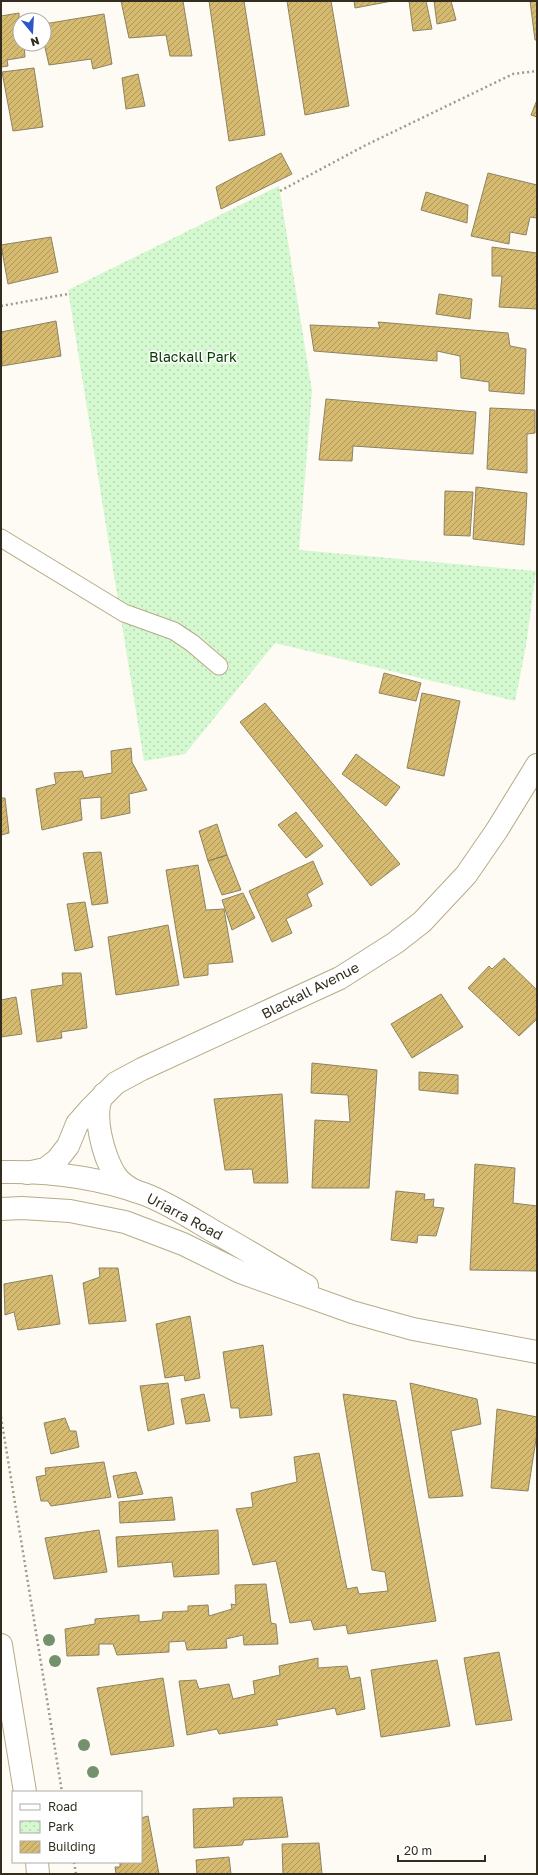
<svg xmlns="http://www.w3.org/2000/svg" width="538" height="1875" font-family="'Golos Text',sans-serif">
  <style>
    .park { fill: url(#park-dots) }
    .building { fill: url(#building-hatch); stroke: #8e8261 }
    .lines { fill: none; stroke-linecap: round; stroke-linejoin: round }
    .lane-casing { stroke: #b7ab88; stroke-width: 19 }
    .street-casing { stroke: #b7ab88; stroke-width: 24 }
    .secondary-casing { stroke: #b7ab88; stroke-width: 24 }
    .path { stroke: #9d9a8f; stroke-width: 2.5; stroke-dasharray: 2 3; stroke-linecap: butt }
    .lane { stroke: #fff; stroke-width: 17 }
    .street { stroke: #fff; stroke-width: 22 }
    .secondary { stroke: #fff; stroke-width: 22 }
    .tree { fill: #74916d }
    .labels { text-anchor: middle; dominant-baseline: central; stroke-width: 3; stroke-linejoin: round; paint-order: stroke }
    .park-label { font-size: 14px; fill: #033a00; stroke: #fff }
    .street-label { font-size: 14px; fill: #322d1f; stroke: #fff }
  </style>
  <defs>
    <pattern id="park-dots" width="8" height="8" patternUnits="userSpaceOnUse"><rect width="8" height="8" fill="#d4f8cf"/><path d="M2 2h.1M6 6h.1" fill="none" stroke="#b6d5b1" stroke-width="1.8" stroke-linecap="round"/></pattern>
    <pattern id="building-hatch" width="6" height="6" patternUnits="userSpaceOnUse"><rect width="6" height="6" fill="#d5ba70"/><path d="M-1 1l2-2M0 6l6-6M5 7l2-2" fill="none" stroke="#ad985b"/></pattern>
  </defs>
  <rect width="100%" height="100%" fill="#fdfbf3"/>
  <path class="park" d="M279,186L312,391L299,550L536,571L526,646L515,701L275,643L185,754L144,761L68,290Z"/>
  <path class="building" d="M121,1H183L192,56H170L166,35L129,38Z
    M209,1H244L265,135L229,141Z
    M287,1H331L349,106L305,115Z
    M354,1H392L355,8Z
    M409,1H426L432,29L413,31Z
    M434,1H451L456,20L437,24Z
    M530,1H537V40H535Z
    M19,13L20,44H24L25,57L7,60L8,66L1,67V16Z
    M104,14L112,64L93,69L91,59L49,65L44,43V24Z
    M34,68L43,127L13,131L2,72Z
    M138,74L145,106L126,109L122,78Z
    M537,100V117L531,115Z
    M281,153L292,174L221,209L216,187Z
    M488,173L537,185V218L530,217L526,235L510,232L509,244L471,236Z
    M426,192L468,205L467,223L421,210Z
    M51,237L58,272L8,284L1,245Z
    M492,247L537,253V309L499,307L502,276H492Z
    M439,294L472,299L470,319L436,314Z
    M56,321L61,356L2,366L1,332Z
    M378,322L508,333L510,346L526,349L524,394L489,391V382L461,378L460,356L437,351V361L314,351L310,325L380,328Z
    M326,399L476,412L473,454L353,446L352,461L319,460Z
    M490,408L535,410V433L527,434V473L487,469Z
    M476,487L527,493L524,545L473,539Z
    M445,491L473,492L470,536L444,535Z
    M384,673L421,683L416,701L379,693Z
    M422,693L460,701L444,776L407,768Z
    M265,703L400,864L371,886L240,722Z
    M131,748L132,762L147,790L129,794L130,813L101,819V797L80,799L82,820L42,830L36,789L56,784L54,773L82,771L84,778L112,773L111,751Z
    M356,754L400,787L386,806L342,774Z
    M1,798H5L9,833L1,835Z
    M296,812L323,846L306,858L278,825Z
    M217,824L227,855L208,861L199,831Z
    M101,852L108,903L92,905L83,853Z
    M227,855L241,890L222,895L208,861Z
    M313,861L323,884L307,894L312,906L286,919L292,933L272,942L249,891Z
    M198,865L206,910L224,909L233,962L208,964V975L184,978L166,870Z
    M243,893L255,918L232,930L222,900Z
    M85,902L93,947L75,951L67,904Z
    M168,925L179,985L116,995L108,937Z
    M504,958L537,990V1019L519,1036L468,988L489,966L492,969Z
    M62,973H81L87,1028L61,1032L62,1038L37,1042L31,990L63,985Z
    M441,994L463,1027L412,1058L391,1024Z
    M16,997L22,1034L1,1037V1000Z
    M312,1063L377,1070L369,1188H312L315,1120L350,1122L348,1095L311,1093Z
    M419,1072L458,1075V1094L419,1090Z
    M282,1094L288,1183H254L252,1169L225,1170L214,1099Z
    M475,1164L515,1168L513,1203L537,1206V1271L470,1270Z
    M396,1191L425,1194L424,1200L434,1199L433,1207L444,1208L436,1236L418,1235L417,1243L391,1240Z
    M99,1268H118L126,1321L89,1324L83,1283L100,1277Z
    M52,1275L60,1324L18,1330L14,1312L5,1315L4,1284Z
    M190,1316L200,1378L185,1381L184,1375L165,1378L156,1324Z
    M263,1345L272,1415L240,1418L239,1408H231L223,1352Z
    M168,1383L174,1424L148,1431L140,1386Z
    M410,1383L477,1399L481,1424L451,1431L463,1496L429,1498Z
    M204,1394L210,1421L186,1424L181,1399Z
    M343,1394L396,1401L436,1621L348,1634L346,1625L314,1630L311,1620L290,1623L276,1561L253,1565L236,1509L253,1507L251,1493L297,1482L294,1457L319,1453L347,1589L357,1587L359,1594L388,1591L385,1572L372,1570Z
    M497,1409L537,1417V1433L528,1491L491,1488Z
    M65,1418L70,1431H76L79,1447L51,1454L44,1423Z
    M104,1462L111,1497L51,1506L48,1501H41L36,1477L46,1475L45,1468Z
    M136,1472L143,1494L118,1498L113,1476Z
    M172,1497L175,1520L120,1523L119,1502Z
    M99,1530L107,1572L54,1579L45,1538Z
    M218,1530L219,1574L174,1577L172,1562L118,1567L116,1537Z
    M266,1584L271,1623L276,1624L278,1644L244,1645L243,1635L226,1639L227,1648L187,1650L185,1641L169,1642V1652L117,1655L113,1644H99V1655L67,1656L65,1629L95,1624V1619L139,1615V1622L162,1620L163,1612L188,1611V1606L208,1605L209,1616L232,1609L231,1604L236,1605L235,1585Z
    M499,1652L512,1720L476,1725L464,1658Z
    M318,1658V1668L347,1666L350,1679L360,1677L365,1709L337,1715L335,1708L276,1720L278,1725L219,1734L217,1729L187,1735L179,1681L196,1680L199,1689L229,1684L233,1699L255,1694L253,1681L280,1675L279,1666Z
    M437,1660L450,1726L381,1737L371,1670Z
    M163,1678L174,1746L111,1755L97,1688Z
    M282,1797L288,1837L244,1840L242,1845L194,1848L193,1809L234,1807L233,1798Z
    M148,1816L159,1874H116L115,1867H120V1862H141V1818Z
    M319,1843L322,1874H283L282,1844Z
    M229,1857L231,1874H197L196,1860Z"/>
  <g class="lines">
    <g class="lane-casing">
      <path id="lane" d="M1,538L124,613L174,631L192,643L219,666"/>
    </g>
    <g class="street-casing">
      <path id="street" d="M104,1094C90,1110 104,1159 116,1176C121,1183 127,1187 135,1191
        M27,1173L45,1169L57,1160L68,1146L77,1124L91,1108L116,1083L142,1069L340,978L395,943L422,922L466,875L497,830L537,765
        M1,1645L25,1792
        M37,1862L38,1874"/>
    </g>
    <g class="secondary-casing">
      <path id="secondary" d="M1,1172C50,1171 98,1177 144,1194C168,1203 191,1218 213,1231C245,1249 276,1268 307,1286
        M1,1209L22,1208L70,1211L125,1222L183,1244L240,1272L352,1312L413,1329L537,1352"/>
    </g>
    <path class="path" d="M280,191L366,145L513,74L537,71
      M1,306L68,294
      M1,1417L62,1792
      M74,1862L76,1874"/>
    <use href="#lane" class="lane"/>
    <use href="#street" class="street"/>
    <use href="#secondary" class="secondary"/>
  </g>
  <g class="tree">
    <circle cx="49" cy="1640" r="6"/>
    <circle cx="55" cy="1661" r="6"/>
    <circle cx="84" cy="1745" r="6"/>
    <circle cx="93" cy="1772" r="6"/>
  </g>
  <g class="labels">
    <g class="park-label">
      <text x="193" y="356">Blackall Park</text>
    </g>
    <g class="street-label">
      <text transform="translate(310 990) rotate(-27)">Blackall Avenue</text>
      <text transform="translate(185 1216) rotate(28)">Uriarra Road</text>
    </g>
  </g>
  <rect width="538" height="1875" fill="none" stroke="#322d1f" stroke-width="4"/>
  <rect x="12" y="1791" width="130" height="72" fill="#ffffff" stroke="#adaba5"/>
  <rect x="20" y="1804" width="20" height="6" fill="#ffffff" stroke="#adaba5"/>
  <text x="48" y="1811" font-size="12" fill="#322d1f">Road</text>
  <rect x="20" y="1821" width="20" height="12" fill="url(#park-dots)" stroke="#adaba5"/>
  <text x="48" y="1831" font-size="12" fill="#322d1f">Park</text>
  <rect x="20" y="1841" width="20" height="12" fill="url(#building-hatch)" stroke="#adaba5"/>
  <text x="48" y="1851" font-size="12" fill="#322d1f">Building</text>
  <g transform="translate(32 32) rotate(162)"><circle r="19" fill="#ffffff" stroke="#adaba5"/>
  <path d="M0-3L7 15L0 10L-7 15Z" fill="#2f56c5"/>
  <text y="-6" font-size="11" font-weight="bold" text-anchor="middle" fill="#322d1f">N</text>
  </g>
  <path d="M398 1855v6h87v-6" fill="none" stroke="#322d1f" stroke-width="2"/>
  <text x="404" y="1855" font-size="12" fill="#322d1f" stroke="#ffffff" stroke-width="3" paint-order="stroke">20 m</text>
</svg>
